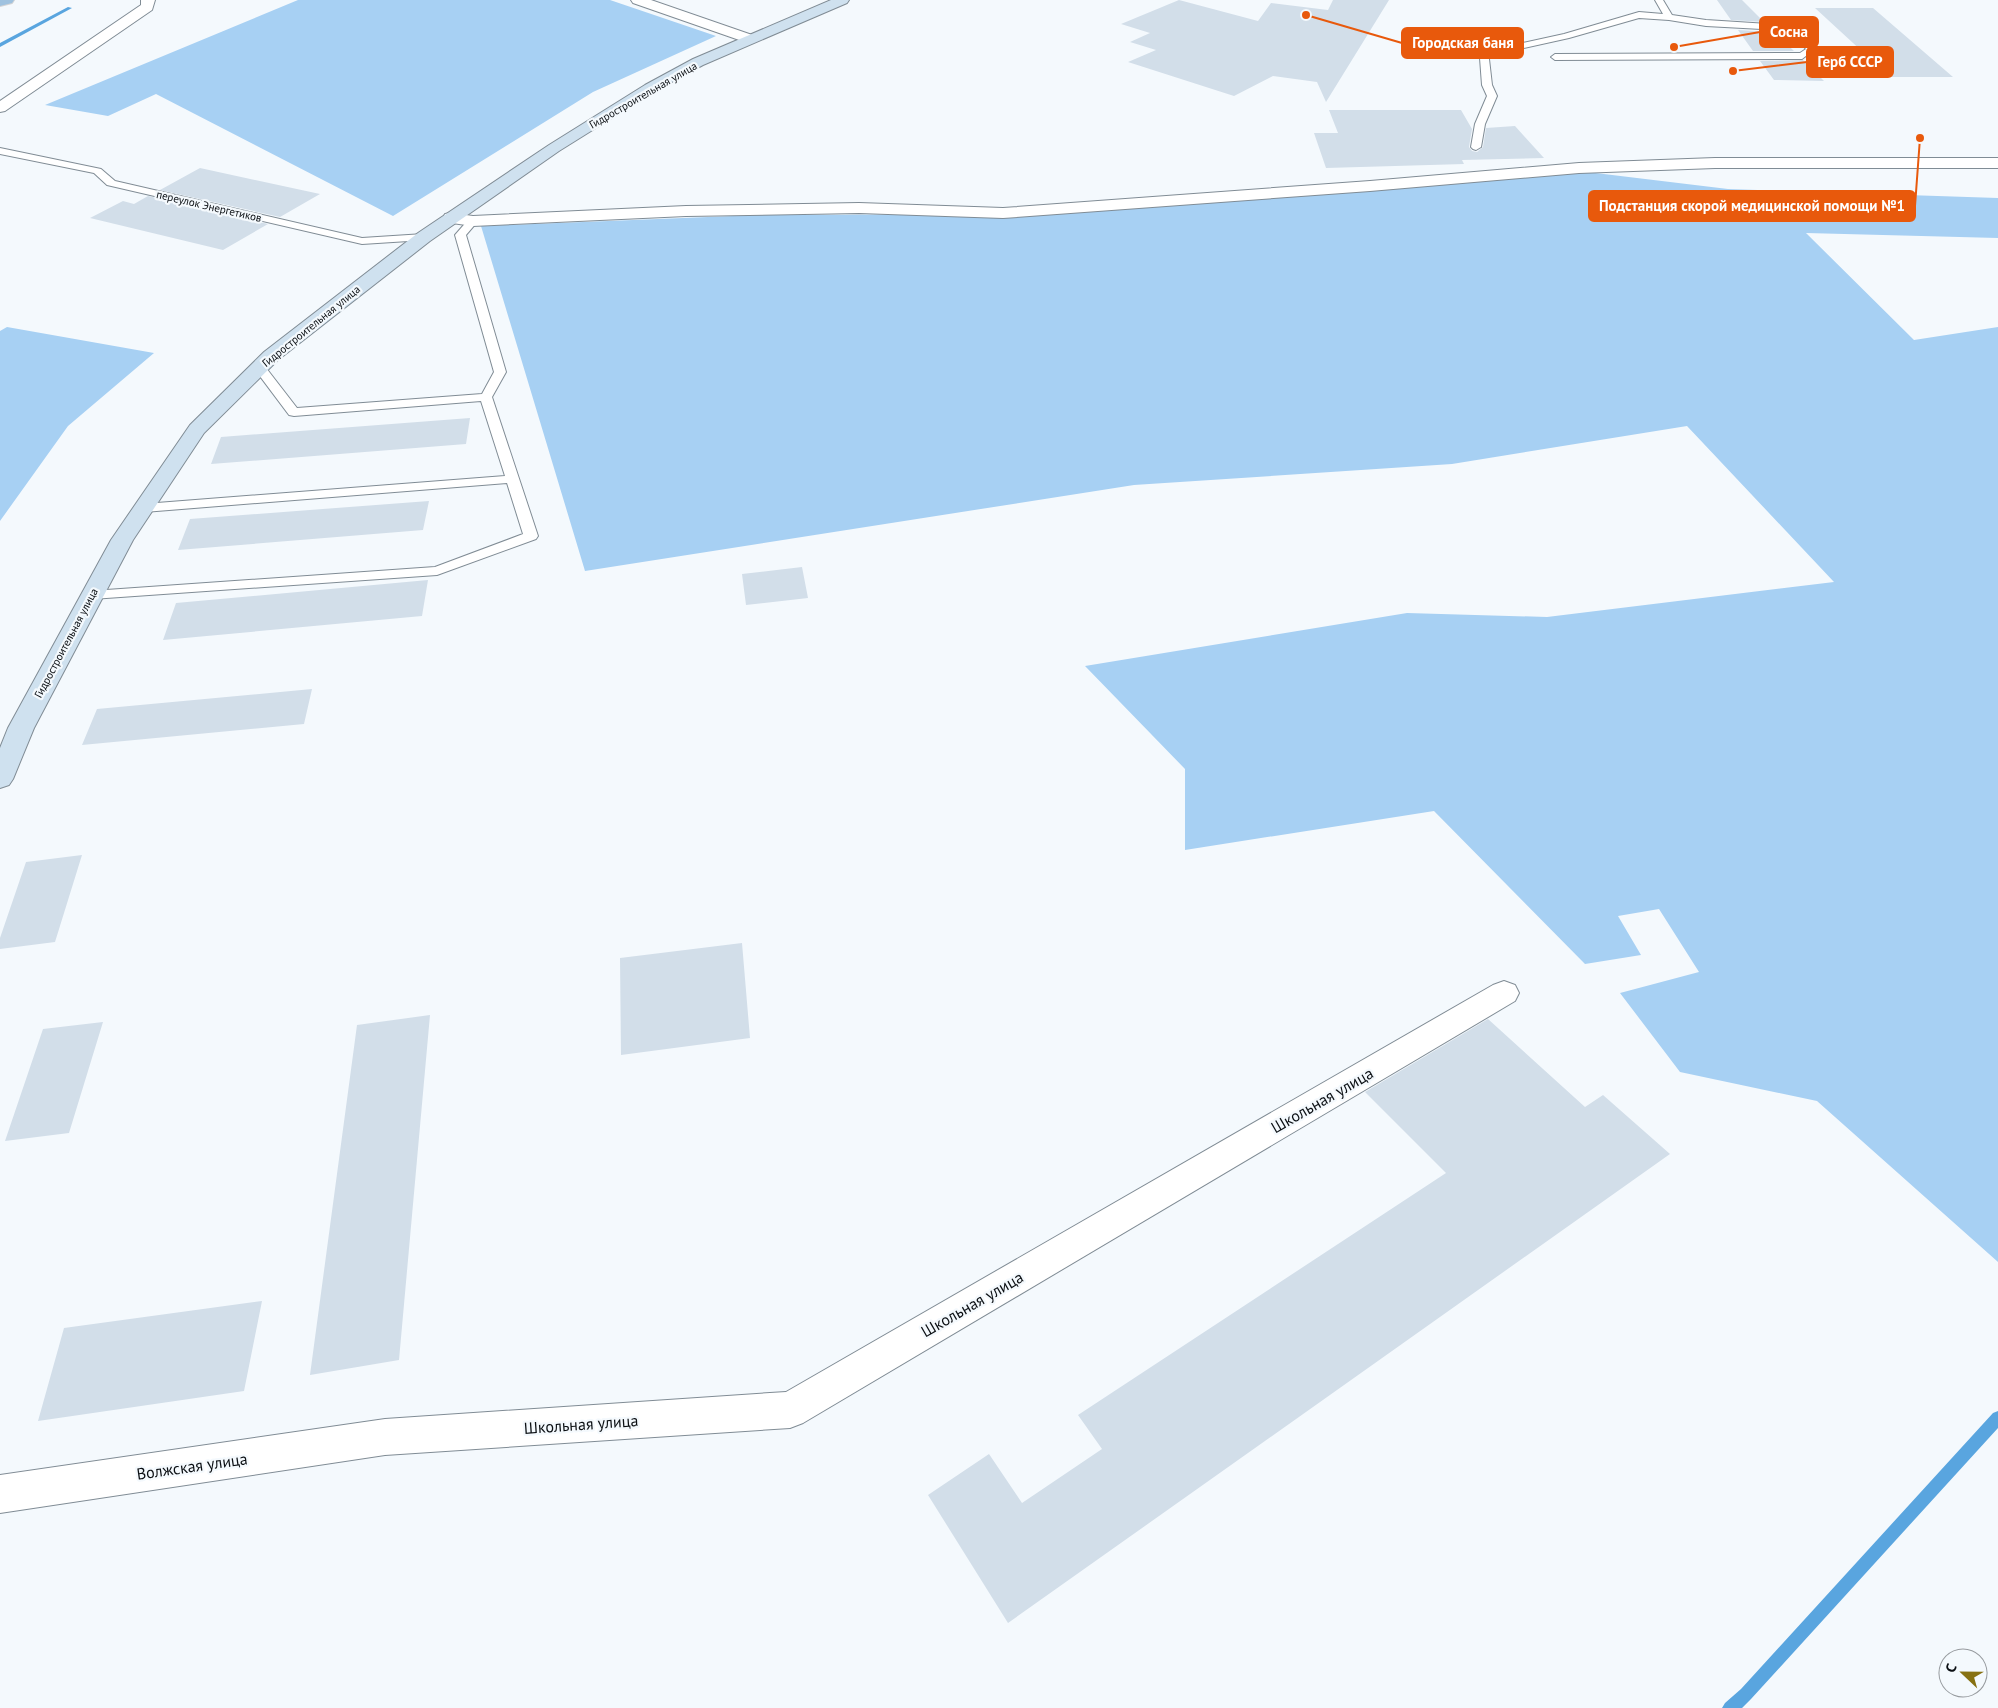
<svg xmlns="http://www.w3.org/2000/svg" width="1998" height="1708" font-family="'PT Sans',sans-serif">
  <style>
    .green { fill: #a7d0f3 }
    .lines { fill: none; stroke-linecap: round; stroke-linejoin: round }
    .stream { fill: #59a5df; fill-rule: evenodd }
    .building { fill: #d2dee9 }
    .lane-casing { stroke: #808c95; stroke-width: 2 }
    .street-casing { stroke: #808c95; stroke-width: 2 }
    .secondary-casing { stroke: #808c95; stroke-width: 2 }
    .primary-casing { stroke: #d3d4d5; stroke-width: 2 }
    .lane { fill: #fff; fill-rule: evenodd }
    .street { fill: #fff; fill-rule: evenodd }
    .secondary { fill: #cfe1ef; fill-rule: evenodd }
    .primary { fill: #9fc2df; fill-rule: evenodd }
    .labels { text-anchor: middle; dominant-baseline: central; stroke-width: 4.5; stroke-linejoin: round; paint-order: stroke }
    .far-street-label { font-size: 11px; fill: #0b0f13; stroke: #f4f9fd }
    .near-street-label { font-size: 16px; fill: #0b0f13; stroke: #f4f9fd }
    .leader { fill: none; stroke: #e8590c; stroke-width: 2 }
    .callout-dot { fill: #e8590c; stroke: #f4f9fd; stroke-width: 2 }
    .callout { fill: #e8590c; stroke: #e8590c; stroke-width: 2 }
    .callout-label { font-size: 15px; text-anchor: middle; font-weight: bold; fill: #fff }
  </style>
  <rect width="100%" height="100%" fill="#f4f9fd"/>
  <path class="green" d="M298,0H610L716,36L593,92L393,216L156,94L108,116L45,105Z
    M1579,171L1728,189L1998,198V238L1806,233L1914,340L1998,327V1262L1817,1101L1680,1072L1620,993L1699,972L1659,909L1618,916L1641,955L1585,964L1434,811L1185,850V769L1085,666L1407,613L1547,617L1834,582L1687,426L1452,464L1134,485L585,571L481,226L758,215L1052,214Z
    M7,327L154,353L68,426L0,521V331Z"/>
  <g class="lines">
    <path class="stream" d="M68,7L72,8L0,47V43Z
      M1998,1411V1428L1751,1699L1742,1708H1722L1725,1703L1741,1689L1993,1413Z"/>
  </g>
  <path class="building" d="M1179,0L1258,21L1271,3L1328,10L1333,0H1389L1326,102L1317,82L1273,76L1234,96L1128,62L1156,50L1130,42L1150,33L1121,24Z
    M1717,0H1742L1764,22L1731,20Z
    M1815,8H1873L1953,77H1890Z
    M1738,30L1774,32L1794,51H1753Z
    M1803,60L1824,81L1774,80L1760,61Z
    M1329,110H1461L1472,129L1469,147L1472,151L1477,152L1483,147L1486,128L1515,126L1544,158L1462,160L1464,164L1326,168L1314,133H1338Z
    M200,168L320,194L280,217L160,190Z
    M148,196L268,224L223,250L90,218L123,201L134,204Z
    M470,418L466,444L211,464L221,437Z
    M429,501L423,530L178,550L190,519Z
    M802,567L808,598L746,605L742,574Z
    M428,580L422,616L163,640L176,603Z
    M312,689L304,724L82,745L97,709Z
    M82,855L55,942L0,949V938L26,862Z
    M742,943L750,1038L621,1055L620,958Z
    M430,1015L399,1360L310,1375L357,1025Z
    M1488,1019L1585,1107L1603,1095L1670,1154L1008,1623L928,1495L989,1454L1022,1503L1102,1449L1078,1415L1446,1173L1365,1092Z
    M103,1022L69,1133L5,1141L43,1029Z
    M262,1301L244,1391L38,1421L64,1328Z"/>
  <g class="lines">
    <g class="lane-casing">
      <path id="lane" d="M1655,0H1663L1672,15L1706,20L1783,25L1803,35L1815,49L1802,59L1555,60L1551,57L1555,54L1800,53L1806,49L1797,39L1781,30L1706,26L1669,20L1639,18L1569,38L1492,55L1489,59L1492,85L1497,96L1485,124L1481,147L1476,150L1473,149L1471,147L1475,124L1487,96L1482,85L1480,58L1486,51L1564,34L1639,12L1663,14Z
        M0,148L101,169L115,181L362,238L424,234L429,237L424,240L362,244L107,185L94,173L0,154Z
        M473,218L478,221L466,235L506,372L492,397L538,536L536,539L437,575L92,599L87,598L85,595L87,592L92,591L435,567L523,534L507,483L144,512L137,508L144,504L505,476L481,401L294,416L289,415L253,367L259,363L263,364L297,408L482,394L494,372L455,235L469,219Z"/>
    </g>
    <g class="street-casing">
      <path id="street" d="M141,0H155L152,10L5,111L0,112V101L141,5Z
        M631,0H651L755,36L757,39L750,43L745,42L633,3Z
        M1715,158H1998V168H1715L1579,173L1370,191L1003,218L859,213L686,216L473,226L445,222L443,218L445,214L451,213L473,216L686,206L859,203L1003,208L1370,181L1579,163Z
        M1504,981L1515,985L1519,993L1515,1001L803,1423L790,1428L385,1455L0,1513V1475L385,1419L786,1392L1493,985Z"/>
    </g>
    <g class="secondary-casing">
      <path id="secondary" d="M831,0H849L847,3L703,65L655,91L559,151L430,241L278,360L204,433L133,540L34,728L13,779L9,785L0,788V748L8,728L111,540L190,425L264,352L418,233L549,145L645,85L693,59Z"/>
    </g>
    <g class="primary-casing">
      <path id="primary" d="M0,0H14L12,3L0,6Z"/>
    </g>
    <use href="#lane" class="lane"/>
    <use href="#street" class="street"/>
    <use href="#secondary" class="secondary"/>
    <use href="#primary" class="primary"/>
  </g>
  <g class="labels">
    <g class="far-street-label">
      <text transform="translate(643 95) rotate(-30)">Гидростроительная улица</text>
      <text transform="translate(209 206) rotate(13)">переулок Энергетиков</text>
      <text transform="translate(311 326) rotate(-39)">Гидростроительная улица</text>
      <text transform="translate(66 643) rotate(-62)">Гидростроительная улица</text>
    </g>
    <g class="near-street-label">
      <text transform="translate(1322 1100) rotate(-30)">Школьная улица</text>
      <text transform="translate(972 1304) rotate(-30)">Школьная улица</text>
      <text transform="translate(581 1424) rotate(-4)">Школьная улица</text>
      <text transform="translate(192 1466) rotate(-8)">Волжская улица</text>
    </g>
  </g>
  <path class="leader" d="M1674 47L1760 32M1306 15L1402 43M1733 71L1807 62M1920 138L1915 206"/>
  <g class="callout-dot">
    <circle cx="1674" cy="47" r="5"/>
    <circle cx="1306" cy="15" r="5"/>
    <circle cx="1733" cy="71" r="5"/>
    <circle cx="1920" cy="138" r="5"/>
  </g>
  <g class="callout">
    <rect x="1760" y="17" width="58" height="30" rx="5"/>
    <rect x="1402" y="28" width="121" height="30" rx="5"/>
    <rect x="1807" y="47" width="86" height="30" rx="5"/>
    <rect x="1589" y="191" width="326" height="30" rx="5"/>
  </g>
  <g class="callout-label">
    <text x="1789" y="37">Сосна</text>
    <text x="1463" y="48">Городская баня</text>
    <text x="1850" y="67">Герб СССР</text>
    <text x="1752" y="211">Подстанция скорой медицинской помощи №1</text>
  </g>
  <g transform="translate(1963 1673) rotate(292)"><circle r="24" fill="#f4f9fd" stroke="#979b9f"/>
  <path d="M0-4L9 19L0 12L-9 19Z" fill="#877112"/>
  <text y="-8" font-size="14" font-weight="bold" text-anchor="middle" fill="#0b0f13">С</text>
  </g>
</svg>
